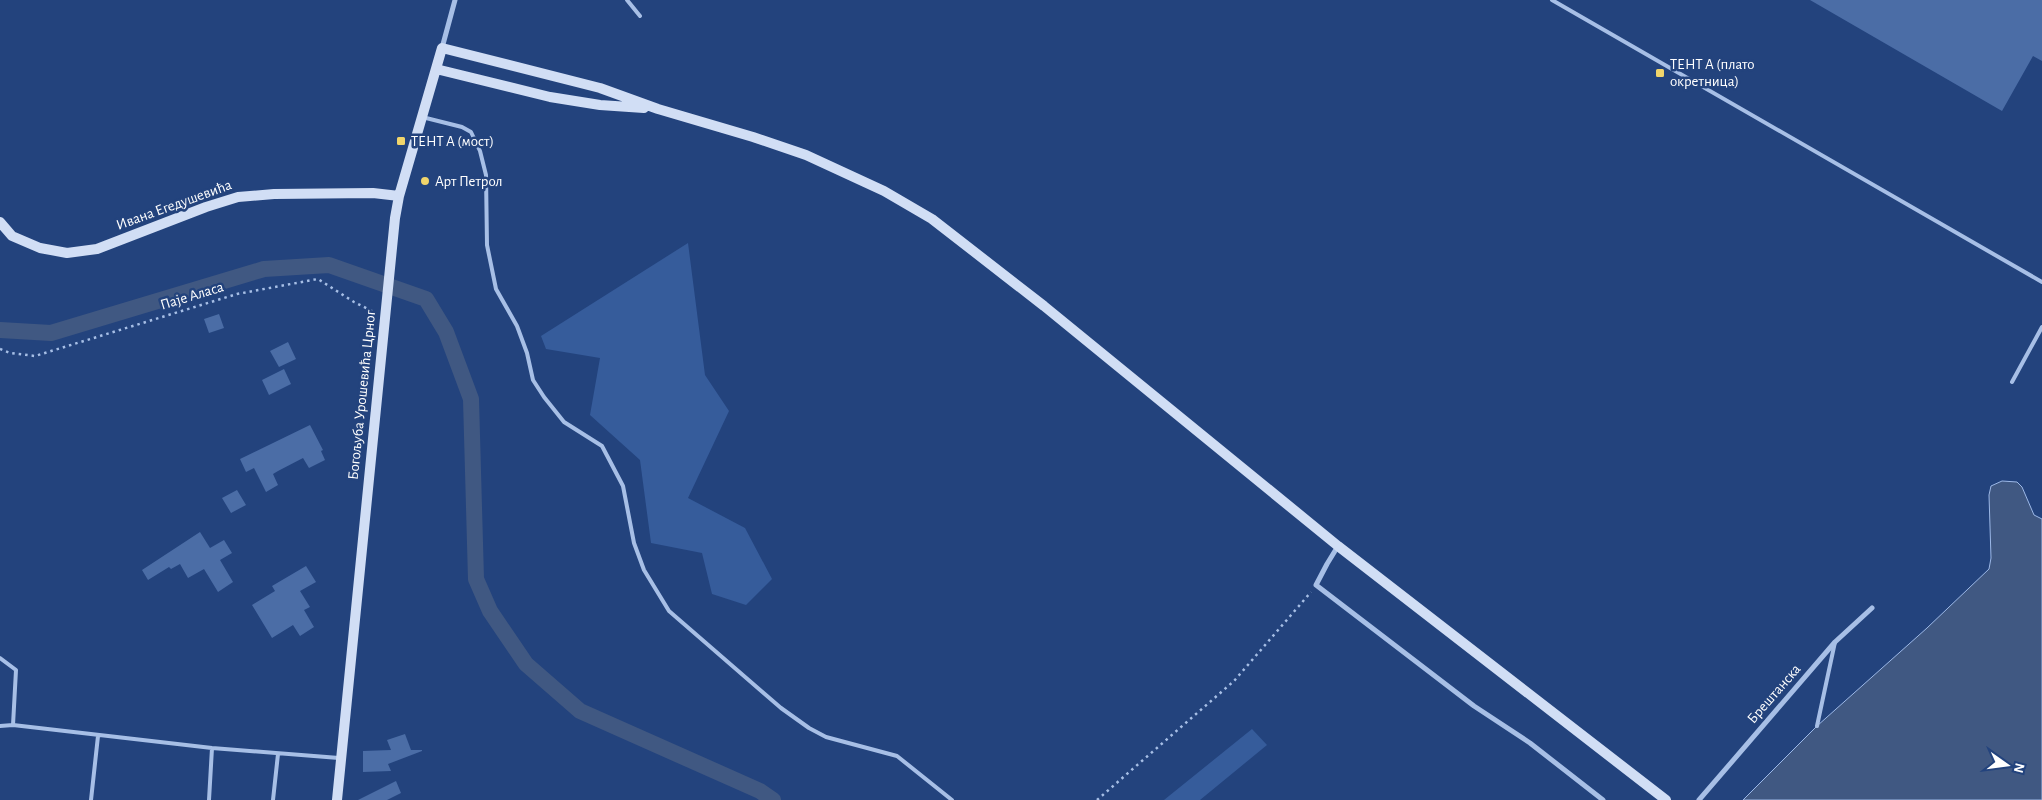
<svg xmlns="http://www.w3.org/2000/svg" width="2042" height="800" font-family="'Alegreya Sans',sans-serif">
  <style>
    .green { fill: #365c9b }
    .water { fill: #405882; stroke: #9cb8e7 }
    .lines { fill: none; stroke-linecap: round; stroke-linejoin: round }
    .canal { stroke: #405882; stroke-width: 16 }
    .building { fill: #4b6da6 }
    .path { stroke: #a7bfe6; stroke-width: 2.5; stroke-dasharray: 2.5 4; stroke-linecap: butt }
    .lane { stroke: #a7bfe6; stroke-width: 4 }
    .street { stroke: #a7bfe6; stroke-width: 5 }
    .secondary { stroke: #d1def5; stroke-width: 10 }
    .poi-dot { fill: #f1d56b; stroke: #23437d; stroke-width: 2 }
    .labels { text-anchor: middle; dominant-baseline: central; stroke-width: 5; stroke-linejoin: round; paint-order: stroke }
    .poi-label { font-size: 15px; fill: #fff; stroke: #23437d; text-anchor: start }
    .street-label { font-size: 15px; fill: #fff; stroke: #23437d }
  </style>
  <rect width="100%" height="100%" fill="#23437d"/>
  <path class="green" d="M688,243L705,375L729,411L688,498L745,528L772,579L746,605L712,594L702,553L651,543L640,460L590,415L600,358L546,349L541,336Z
    M1252,729L1267,745L1200,800H1164Z"/>
  <path class="water" d="M2002,481L2017,482L2022,487L2034,515L2042,519V800H1743L1817,726L1927,628L1989,569L1991,558L1989,495L1991,486Z"/>
  <g class="lines">
    <path class="canal" d="M0,330L51,333L264,269L329,265L426,299L446,332L471,399L476,579L490,611L526,664L580,711L760,791L773,800"/>
  </g>
  <path class="building" d="M1810,0H2042V61L2033,56L2002,111Z
    M219,314L224,328L209,333L204,319Z
    M288,342L296,359L279,367L270,351Z
    M284,369L291,384L269,395L262,380Z
    M310,425L323,450L321,451L325,460L309,468L303,458L278,471L273,474L278,485L266,492L254,468L246,472L240,459Z
    M237,490L246,505L231,513L222,498Z
    M200,532L210,548L224,540L232,553L220,560L233,582L218,592L204,569L188,578L180,564L171,569L169,567L148,580L142,570Z
    M306,566L316,582L300,591L310,607L304,610L314,627L300,636L293,625L272,638L252,605L275,591L272,586Z
    M405,734L411,750H422V751L388,764L391,771L363,772V751L391,750L387,740Z
    M396,781L401,793L387,800H358Z"/>
  <g class="lines">
    <path class="path" d="M0,349L10,353L35,356L237,294L318,279L354,302L374,312
      M1097,800L1234,681L1311,592"/>
    <path class="lane" d="M627,0L640,16
      M1552,0L2042,282
      M422,117L462,127L471,132L480,151L486,175L487,245L496,289L517,326L527,353L533,380L544,397L564,422L602,446L623,486L634,543L644,570L669,611L781,708L809,728L826,737L897,756L952,800
      M2012,382L2042,327
      M0,658L16,670L13,725
      M0,726L13,725L212,748L339,758
      M1817,726L1835,642
      M91,800L98,736
      M209,800L212,748
      M273,800L278,754"/>
    <path class="street" d="M442,48L455,0
      M1338,546L1327,564L1316,585L1474,706L1530,743L1603,800
      M1699,800L1835,642L1872,608"/>
    <path class="secondary" d="M436,69L550,97L600,105L644,108
      M0,222L12,236L40,248L67,253L97,249L206,207L238,197L274,194L373,193L399,196
      M337,800L395,218L399,196L442,48L600,88L658,109L753,137L806,155L884,191L932,219L1044,306L1338,546L1666,800"/>
  </g>
  <g class="poi-dot">
    <rect x="1655" y="68" width="10" height="10" rx="2.5"/>
    <rect x="396" y="136" width="10" height="10" rx="2.5"/>
    <circle cx="425" cy="181" r="5"/>
  </g>
  <g class="labels">
    <g class="poi-label">
      <text x="1670" y="64">ТЕНТ А (плато<tspan x="1670" dy="17">окретница)</tspan></text>
      <text x="411" y="141">ТЕНТ А (мост)</text>
      <text x="435" y="181">Арт Петрол</text>
    </g>
    <g class="street-label">
      <text transform="translate(174 205) rotate(-20)">Ивана Егедушевића</text>
      <text transform="translate(192 296) rotate(-17)">Паје Аласа</text>
      <text transform="translate(362 395) rotate(-84)">Богољуба Урошевића Црног</text>
      <text transform="translate(1774 694) rotate(-49)">Брештанска</text>
    </g>
  </g>
  <g transform="translate(2007 765) rotate(104)" stroke="#23437d" stroke-width="4" paint-order="stroke">
  <path d="M0-4L9 19L0 12L-9 19Z" fill="#ffffff"/>
  <text y="-8" font-size="14" font-weight="bold" text-anchor="middle" fill="#ffffff">N</text>
  </g>
</svg>
